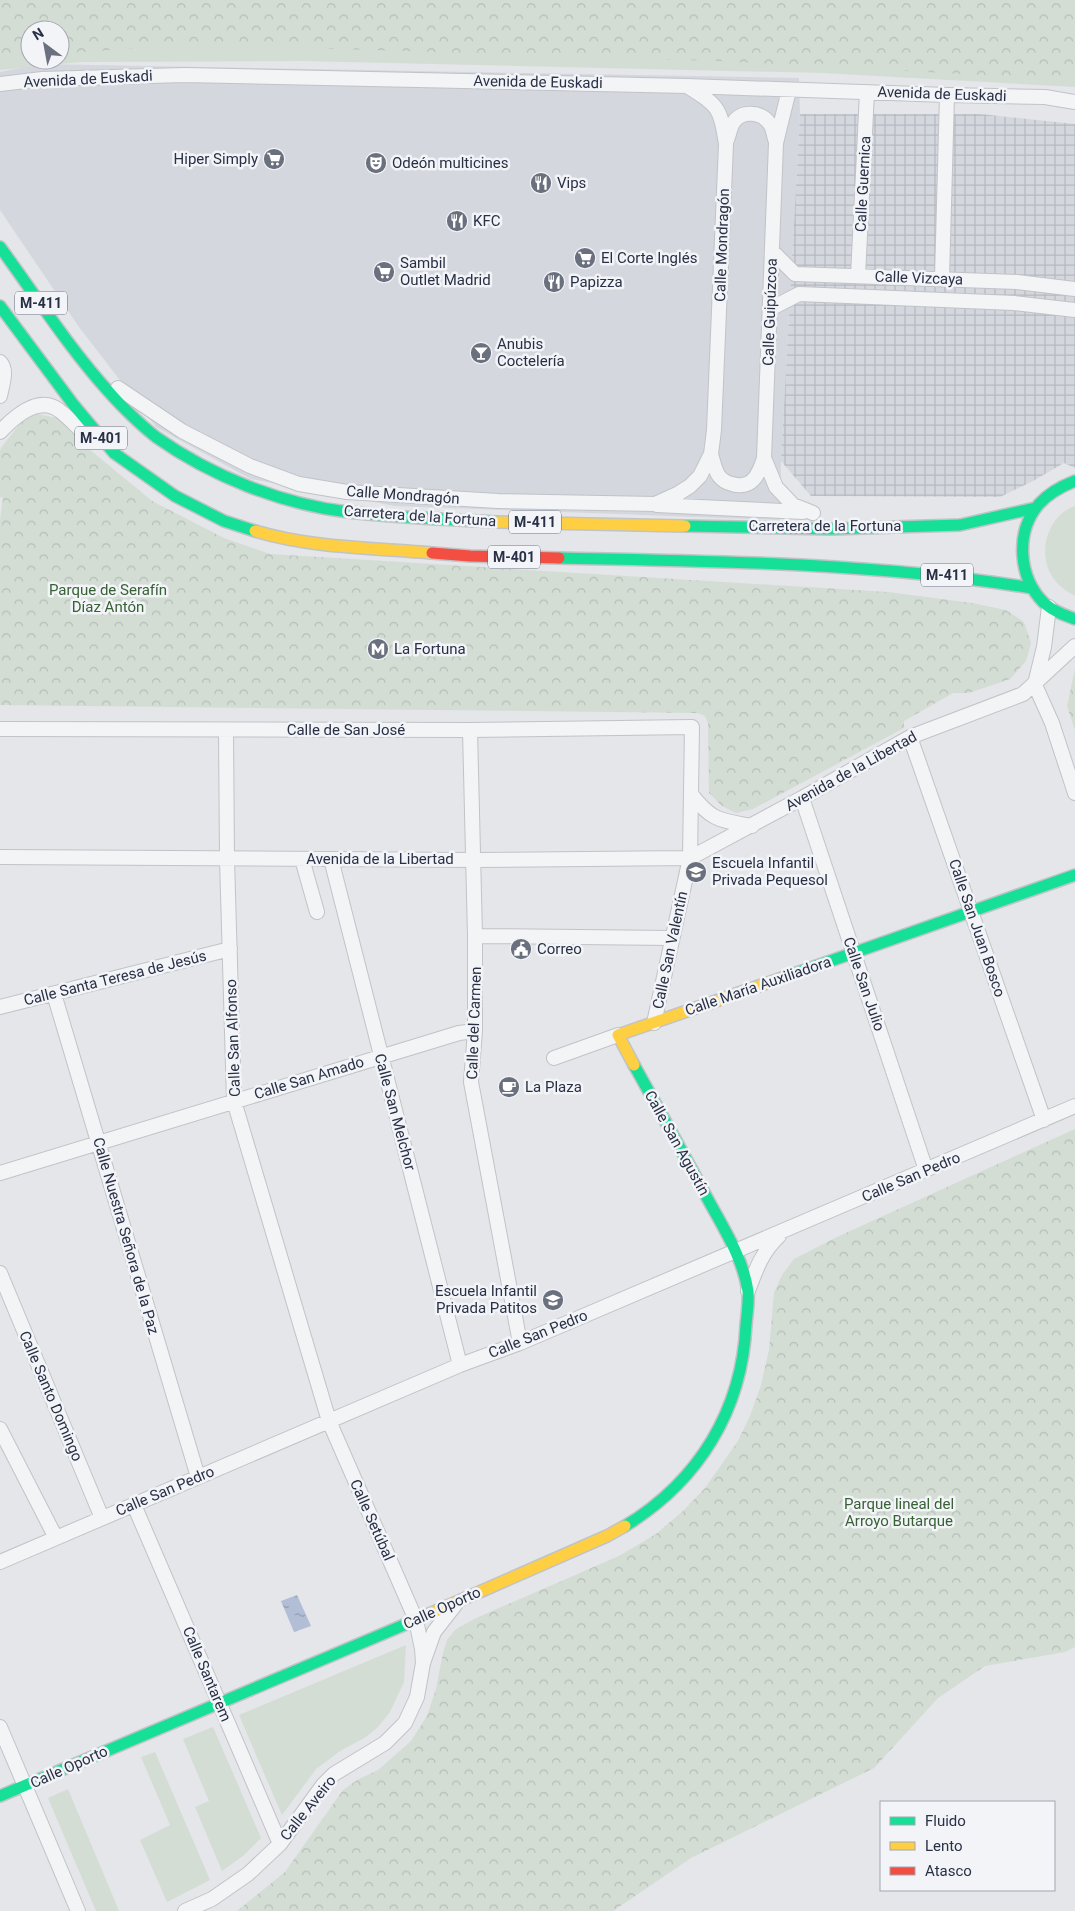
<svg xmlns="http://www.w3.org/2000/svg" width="1075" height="1911" font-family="Roboto,sans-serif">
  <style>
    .built { fill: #d4d7de }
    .industrial { fill: url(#industrial-grid) }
    .green { fill: #d3ddd4; fill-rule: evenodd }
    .park { fill: url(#park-crowns) }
    .water { fill: url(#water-ripples) }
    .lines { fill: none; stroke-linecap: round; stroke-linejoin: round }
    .street-casing { stroke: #c1c3c7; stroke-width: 16 }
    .fast-casing { stroke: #c1c3c7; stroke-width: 14 }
    .slow-casing { stroke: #c1c3c7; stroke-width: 14 }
    .jam-casing { stroke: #c1c3c7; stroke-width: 14 }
    .street { stroke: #f3f4f6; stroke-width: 14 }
    .fast { stroke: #16e098; stroke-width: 11 }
    .slow { stroke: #ffcf43; stroke-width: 11 }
    .jam { stroke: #f24e42; stroke-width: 11 }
    .labels { text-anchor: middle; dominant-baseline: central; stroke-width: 5; stroke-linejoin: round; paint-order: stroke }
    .shield { fill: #f2f4f8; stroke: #656b7b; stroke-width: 1 }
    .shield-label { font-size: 14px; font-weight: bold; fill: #293045 }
    .street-label { font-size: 15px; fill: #293045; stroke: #f2f4f8 }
    .poi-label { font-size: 15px; fill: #293045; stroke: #f2f4f8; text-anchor: start }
    .park-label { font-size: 15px; fill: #386135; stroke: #f2f4f8 }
  </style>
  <defs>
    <pattern id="industrial-grid" width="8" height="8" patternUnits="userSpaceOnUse" patternTransform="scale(1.25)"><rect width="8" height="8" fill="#d4d7de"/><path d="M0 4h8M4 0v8" fill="none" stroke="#b6b9c0"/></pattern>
    <pattern id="park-crowns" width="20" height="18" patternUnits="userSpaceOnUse" patternTransform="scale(1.25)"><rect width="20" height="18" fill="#d3ddd4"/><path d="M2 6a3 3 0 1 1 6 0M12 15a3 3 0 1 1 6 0" fill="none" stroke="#b5beb7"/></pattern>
    <pattern id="water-ripples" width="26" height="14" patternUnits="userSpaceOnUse" patternTransform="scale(1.25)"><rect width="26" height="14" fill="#b1bed5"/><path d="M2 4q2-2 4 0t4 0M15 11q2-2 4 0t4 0" fill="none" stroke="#909baf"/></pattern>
  </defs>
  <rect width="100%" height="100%" fill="#e4e6e9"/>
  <path class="built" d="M40,64L799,78L800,114L781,461L780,520L395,506L251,479L156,427L79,327L0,210V72Z"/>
  <path class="industrial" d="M800,114H980L1075,124V468L1064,463L1033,481L1000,497L811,496L781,461Z"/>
  <path class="green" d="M0,0H1075V87L823,73L304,61L81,62L0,70ZM30,30H60V60H30Z
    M1075,506V596C1066,591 1057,585 1052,576C1037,552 1048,515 1075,506Z
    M406,1645L404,1682L390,1712L378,1727L366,1737L340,1751L316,1769L282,1815L239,1715Z
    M213,1727L261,1838L243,1856L222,1871L195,1807L209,1801L183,1739Z
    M155,1752L210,1880L167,1902L140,1840L170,1825L141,1757Z
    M68,1789L119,1911H96L48,1798Z"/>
  <path class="park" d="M0,0H1075V80L715,61L186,44L60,54V30H30V57L0,59Z
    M37,414L57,418L89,449L152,501L224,538L270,554L888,592L972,603L1006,610L1024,622L1031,643L1026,661L1010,679L969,693H953L904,721V728L753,809L736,813L722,806L709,793L708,723L705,716L698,713L0,705V520L3,498L0,497V451L1,448L22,421Z
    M1075,669V730L1067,706Z
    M1075,1129V1647L1065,1652L985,1666L938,1698L874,1768L691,1858L613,1911H237L285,1872L343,1790L357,1780L378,1770L411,1741L427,1716L436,1689L443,1653L447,1640L455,1630L474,1619L619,1556L656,1534L683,1511L705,1488L738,1441L750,1416L761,1385L769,1350L774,1293L782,1275L794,1259L837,1237Z"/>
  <path class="water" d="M297,1595L311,1626L294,1632L281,1601Z"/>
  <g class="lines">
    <g class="street-casing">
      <path id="street" d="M0,84L42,79L185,75L687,86L947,95L1045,97L1075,102
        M789,90L776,143L764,458L776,487L793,505L813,513
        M726,142C729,136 730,128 733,123C741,110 761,111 770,124C773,128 774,137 776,142
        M772,251L795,274L1017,282L1075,289
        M858,276L867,92
        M942,278L947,95
        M770,309L799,294L1014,303L1075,310
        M0,362C8,370 2,385 0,396
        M118,388L182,431L250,466L299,484L347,492L498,501L655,504L679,493L690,486L700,476L711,454L714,430L726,144C720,107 719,106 687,86
        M0,432C14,417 39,394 60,411C72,420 81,432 92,440
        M711,454C713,461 715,471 719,476C723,481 727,483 732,484C752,490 759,474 764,458
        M657,505L803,512
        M1035,684L1044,647L1049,607
        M1035,685L1052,723L1075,793
        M0,729L470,730L692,727L690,858L654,1023
        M226,730L227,859L234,1101L329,1421L416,1620L422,1649L423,1663
        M470,730L475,936V1031L471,1082L520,1343
        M910,737L1044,1120
        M691,794C712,821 719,820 752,826
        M802,798L926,1170
        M0,857L474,860L690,858L802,798L910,737L1023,694L1075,646
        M302,859L317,912
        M331,859L460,1365
        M475,936L672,938
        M54,994L198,1477
        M0,1007L230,949
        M554,1058L618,1035
        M0,1173L459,1033L475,1031
        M0,1273L102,1518
        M748,1291C756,1269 762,1252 779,1236
        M0,1429L56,1538
        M134,1505L280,1844
        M0,1562L460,1365L520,1343L1075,1106
        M0,1727L78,1911
        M185,1911L212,1899L248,1874L280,1844L323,1785L334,1774L385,1743L405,1723L417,1697L423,1663L434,1632L455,1605"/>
    </g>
    <g class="fast-casing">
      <path id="fast" d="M0,247C36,296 69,348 109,392C121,406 142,426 156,437C211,476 281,504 348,512C397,518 447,519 496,522
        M0,306L73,404L114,453L175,496L224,521L255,531
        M1075,481C1062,486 1049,493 1039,504C1015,532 1018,577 1044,603C1053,611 1064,615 1075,619
        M685,526L831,529L960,525L1035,508
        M559,558C717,561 876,563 1032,588
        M782,978L1075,875
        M625,1526C699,1481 742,1410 746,1325C747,1314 749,1301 748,1291C743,1257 721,1224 705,1194C682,1151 658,1108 634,1065
        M0,1796L411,1622"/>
    </g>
    <g class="slow-casing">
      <path id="slow" d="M496,522L685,526
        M255,531C311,548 374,548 432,553
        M634,1065L618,1035L782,978
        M411,1622L607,1536L625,1526"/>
    </g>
    <g class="jam-casing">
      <path id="jam" d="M432,553L470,556L559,558"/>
    </g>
    <use href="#street" class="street"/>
    <use href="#fast" class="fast"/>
    <use href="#slow" class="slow"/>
    <use href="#jam" class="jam"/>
  </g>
  <defs>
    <g id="supermarket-disc" transform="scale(1.125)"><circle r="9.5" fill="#6a707e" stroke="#f2f4f8"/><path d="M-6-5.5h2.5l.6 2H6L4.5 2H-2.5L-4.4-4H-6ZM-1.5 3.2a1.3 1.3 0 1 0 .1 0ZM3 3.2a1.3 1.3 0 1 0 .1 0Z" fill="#fff"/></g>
    <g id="theatre-disc" transform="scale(1.125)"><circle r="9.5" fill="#6a707e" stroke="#f2f4f8"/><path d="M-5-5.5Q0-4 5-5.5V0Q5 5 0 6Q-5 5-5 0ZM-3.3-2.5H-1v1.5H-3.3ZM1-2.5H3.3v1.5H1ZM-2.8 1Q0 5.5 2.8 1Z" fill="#fff"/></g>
    <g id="restaurant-disc" transform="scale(1.125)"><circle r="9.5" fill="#6a707e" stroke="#f2f4f8"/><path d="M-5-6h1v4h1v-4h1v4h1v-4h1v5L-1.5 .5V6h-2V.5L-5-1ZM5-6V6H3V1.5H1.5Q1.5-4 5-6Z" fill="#fff"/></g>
    <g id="bar-disc" transform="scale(1.125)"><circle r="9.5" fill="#6a707e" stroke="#f2f4f8"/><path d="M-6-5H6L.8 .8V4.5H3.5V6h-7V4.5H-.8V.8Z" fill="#fff"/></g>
    <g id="metro-disc" transform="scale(1.125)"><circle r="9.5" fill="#6a707e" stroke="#f2f4f8"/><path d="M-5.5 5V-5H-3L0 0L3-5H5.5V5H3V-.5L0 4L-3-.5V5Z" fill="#fff"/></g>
    <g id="school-disc" transform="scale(1.125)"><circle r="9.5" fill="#6a707e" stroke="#f2f4f8"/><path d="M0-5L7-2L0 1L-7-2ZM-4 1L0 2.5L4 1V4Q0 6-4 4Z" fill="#fff"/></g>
    <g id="civic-disc" transform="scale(1.125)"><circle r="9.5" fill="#6a707e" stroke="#f2f4f8"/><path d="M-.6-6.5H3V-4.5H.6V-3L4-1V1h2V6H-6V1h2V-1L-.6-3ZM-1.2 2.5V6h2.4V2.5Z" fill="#fff"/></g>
    <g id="cafe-disc" transform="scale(1.125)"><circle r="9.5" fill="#6a707e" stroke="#f2f4f8"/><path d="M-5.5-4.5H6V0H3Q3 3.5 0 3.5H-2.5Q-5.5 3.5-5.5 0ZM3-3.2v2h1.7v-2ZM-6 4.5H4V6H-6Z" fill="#fff"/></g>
  </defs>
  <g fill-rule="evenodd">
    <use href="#supermarket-disc" x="274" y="159"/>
    <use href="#theatre-disc" x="376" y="163"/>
    <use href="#restaurant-disc" x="541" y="183"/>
    <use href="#restaurant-disc" x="457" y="221"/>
    <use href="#supermarket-disc" x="585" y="258"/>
    <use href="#supermarket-disc" x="384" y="272"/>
    <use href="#restaurant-disc" x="554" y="282"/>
    <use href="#bar-disc" x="481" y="353"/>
    <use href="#metro-disc" x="378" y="649"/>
    <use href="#school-disc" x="696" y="872"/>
    <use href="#civic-disc" x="521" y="949"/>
    <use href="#cafe-disc" x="509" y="1087"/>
    <use href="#school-disc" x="553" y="1300"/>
  </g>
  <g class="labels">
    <g class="shield">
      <rect x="15" y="291.5" width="52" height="23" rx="4"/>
      <rect x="75" y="426.5" width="52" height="23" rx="4"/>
      <rect x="509" y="510.5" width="52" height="23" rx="4"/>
      <rect x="488" y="545.5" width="52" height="23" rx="4"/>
      <rect x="921" y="563.5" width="52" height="23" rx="4"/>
    </g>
    <g class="shield-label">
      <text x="41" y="303">M-411</text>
      <text x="101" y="438">M-401</text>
      <text x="535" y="522">M-411</text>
      <text x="514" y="557">M-401</text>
      <text x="947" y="575">M-411</text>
    </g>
    <g class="street-label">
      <text transform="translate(88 79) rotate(-3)">Avenida de Euskadi</text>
      <text transform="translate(538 82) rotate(1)">Avenida de Euskadi</text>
      <text transform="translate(942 94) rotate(2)">Avenida de Euskadi</text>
      <text transform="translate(863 184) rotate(-87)">Calle Guernica</text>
      <text transform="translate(722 245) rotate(-88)">Calle Mondragón</text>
      <text transform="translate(919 278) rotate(2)">Calle Vizcaya</text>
      <text transform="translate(770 312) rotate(-88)">Calle Guipúzcoa</text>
      <text transform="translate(403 495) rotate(4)">Calle Mondragón</text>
      <text transform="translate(420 516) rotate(4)">Carretera de la Fortuna</text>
      <text x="825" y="526">Carretera de la Fortuna</text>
      <text x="346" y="730">Calle de San José</text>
      <text transform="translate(851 771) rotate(-29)">Avenida de la Libertad</text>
      <text x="380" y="859">Avenida de la Libertad</text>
      <text transform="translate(977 928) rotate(71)">Calle San Juan Bosco</text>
      <text transform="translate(670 950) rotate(-78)">Calle San Valentín</text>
      <text transform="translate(115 978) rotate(-14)">Calle Santa Teresa de Jesús</text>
      <text transform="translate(864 984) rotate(71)">Calle San Julio</text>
      <text transform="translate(758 986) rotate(-19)">Calle María Auxiliadora</text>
      <text transform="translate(474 1023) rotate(-88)">Calle del Carmen</text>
      <text transform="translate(233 1038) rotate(-92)">Calle San Alfonso</text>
      <text transform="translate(309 1078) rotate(-17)">Calle San Amado</text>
      <text transform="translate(395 1112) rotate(75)">Calle San Melchor</text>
      <text transform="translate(677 1143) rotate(61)">Calle San Agustín</text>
      <text transform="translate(911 1177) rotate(-23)">Calle San Pedro</text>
      <text transform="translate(126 1236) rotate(74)">Calle Nuestra Señora de la Paz</text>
      <text transform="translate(538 1334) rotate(-22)">Calle San Pedro</text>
      <text transform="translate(51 1396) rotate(67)">Calle Santo Domingo</text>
      <text transform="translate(165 1491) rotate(-23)">Calle San Pedro</text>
      <text transform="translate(372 1520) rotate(66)">Calle Setúbal</text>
      <text transform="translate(442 1608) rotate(-24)">Calle Oporto</text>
      <text transform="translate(207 1674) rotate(67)">Calle Santarem</text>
      <text transform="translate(69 1767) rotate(-24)">Calle Oporto</text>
      <text transform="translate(308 1808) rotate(-51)">Calle Aveiro</text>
    </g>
    <g class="poi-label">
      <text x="258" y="159" text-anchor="end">Hiper Simply</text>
      <text x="392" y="163">Odeón multicines</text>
      <text x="557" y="183">Vips</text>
      <text x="473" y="221">KFC</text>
      <text x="601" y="258">El Corte Inglés</text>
      <text x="400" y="263">Sambil<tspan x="400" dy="17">Outlet Madrid</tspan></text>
      <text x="570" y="282">Papizza</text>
      <text x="497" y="344">Anubis<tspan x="497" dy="17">Coctelería</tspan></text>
      <text x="394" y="649">La Fortuna</text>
      <text x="712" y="863">Escuela Infantil<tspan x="712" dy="17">Privada Pequesol</tspan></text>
      <text x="537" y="949">Correo</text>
      <text x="525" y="1087">La Plaza</text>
      <text x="537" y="1291" text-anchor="end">Escuela Infantil<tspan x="537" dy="17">Privada Patitos</tspan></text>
    </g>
    <g class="park-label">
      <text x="108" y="590">Parque de Serafín<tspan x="108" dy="17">Díaz Antón</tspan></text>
      <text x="899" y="1504">Parque lineal del<tspan x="899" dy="17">Arroyo Butarque</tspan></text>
    </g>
  </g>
  <rect x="880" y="1801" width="175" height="90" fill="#f2f4f8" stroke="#a2a6b0"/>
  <rect x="890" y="1817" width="25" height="8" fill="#16e098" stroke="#a2a6b0"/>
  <text x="925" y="1826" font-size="15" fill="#293045">Fluido</text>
  <rect x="890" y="1842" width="25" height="8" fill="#ffcf43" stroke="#a2a6b0"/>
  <text x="925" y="1851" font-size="15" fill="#293045">Lento</text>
  <rect x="890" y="1867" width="25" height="8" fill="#f24e42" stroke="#a2a6b0"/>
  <text x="925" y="1876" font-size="15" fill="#293045">Atasco</text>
  <g transform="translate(45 45) rotate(328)"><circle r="24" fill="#f2f4f8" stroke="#a2a6b0"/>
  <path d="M0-4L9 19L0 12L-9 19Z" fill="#6a707e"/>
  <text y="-8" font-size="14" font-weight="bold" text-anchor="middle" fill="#293045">N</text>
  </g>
</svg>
